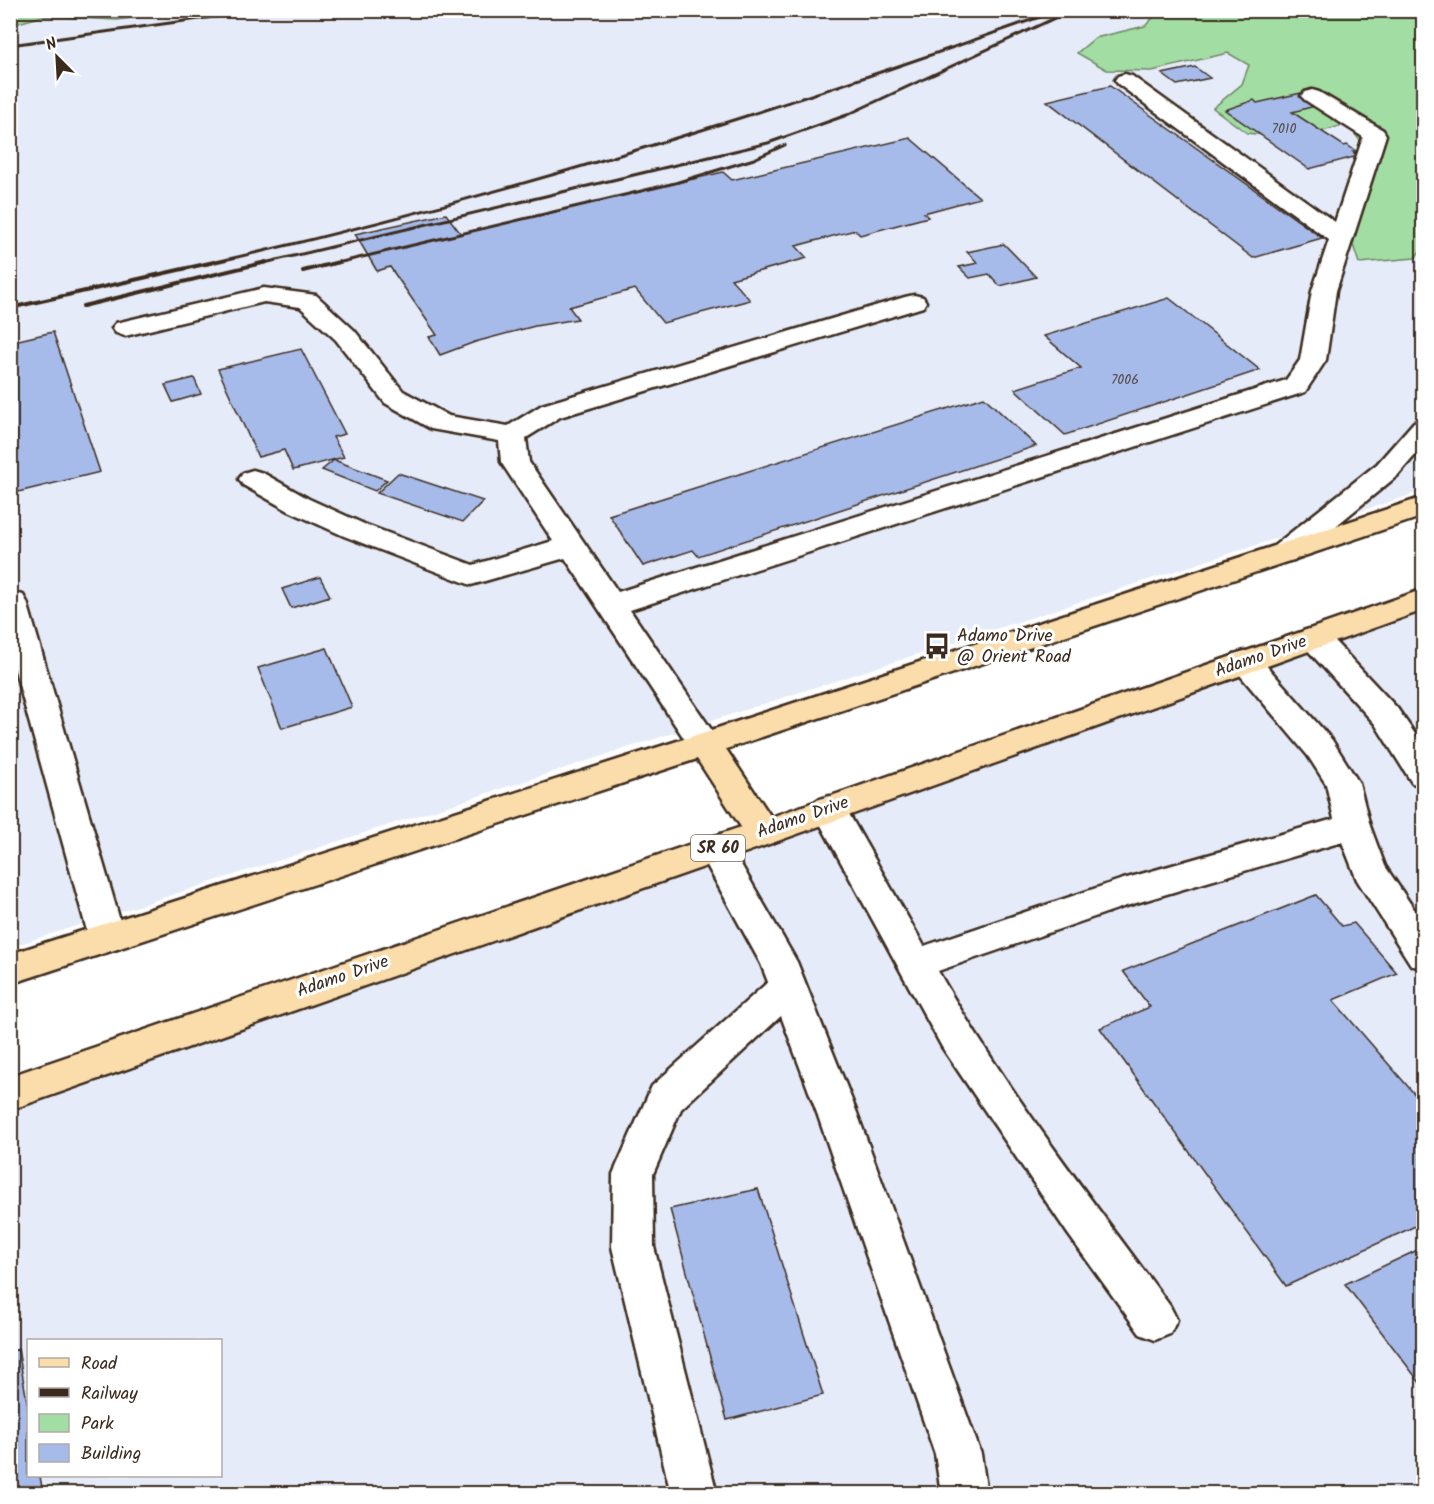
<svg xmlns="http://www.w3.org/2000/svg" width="1434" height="1504" font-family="Kalam,sans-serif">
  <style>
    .built { fill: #e5ebf9; fill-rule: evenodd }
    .green { fill: #a2dda4; stroke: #6e8461; stroke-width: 1.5 }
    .building { fill: #a7bbea; stroke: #3b2a1e; stroke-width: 1.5 }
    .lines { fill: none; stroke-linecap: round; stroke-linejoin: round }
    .minor-casing { stroke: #3b2a1e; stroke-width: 5 }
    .major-casing { stroke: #3b2a1e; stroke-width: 5 }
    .minor { fill: #fff; fill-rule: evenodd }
    .major { fill: #fbddab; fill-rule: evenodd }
    .rail-far1 { stroke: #3b2a1e; stroke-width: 3 }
    .rail { stroke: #3b2a1e; stroke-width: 4 }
    .labels { text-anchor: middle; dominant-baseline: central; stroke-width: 6; stroke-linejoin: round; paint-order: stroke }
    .far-number-label { font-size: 14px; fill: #564e51 }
    .shield { fill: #fff; stroke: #766a62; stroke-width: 1.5 }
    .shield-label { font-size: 16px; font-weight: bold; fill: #3b2a1e }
    .poi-label { font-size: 18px; fill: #3b2a1e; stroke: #fff; text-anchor: start }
    .street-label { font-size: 18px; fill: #3b2a1e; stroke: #fff }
  </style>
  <rect width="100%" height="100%" fill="#fff"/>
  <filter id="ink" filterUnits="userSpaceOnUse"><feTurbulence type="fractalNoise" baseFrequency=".0167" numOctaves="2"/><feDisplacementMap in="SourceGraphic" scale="12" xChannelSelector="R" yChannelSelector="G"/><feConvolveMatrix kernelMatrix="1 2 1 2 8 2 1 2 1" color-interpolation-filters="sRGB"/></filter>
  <g filter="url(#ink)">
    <path class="built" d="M11,11H1423V491L11,947Z
      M1423,595V1493H11L10,1094ZM28,1340H220V1476H28Z"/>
    <path class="green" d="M11,10H183V11L117,20L43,16L11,25Z
      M1160,11H1423V104L1418,105L1424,114L1423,247L1415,258L1359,263L1347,227L1376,161L1347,124L1295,139L1247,133L1213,108L1242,84L1249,65L1228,53L1152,71L1107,70L1077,53L1095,38L1145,26Z"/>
    <path class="building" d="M1195,67L1210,78L1177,85L1162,74Z
      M1110,86L1322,238L1253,258L1047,101Z
      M1301,93L1319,105L1292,112L1344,146L1347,145L1357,152H1353L1358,156L1309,169L1225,110L1254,100L1257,103Z
      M910,138L980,198L924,213L928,217L860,235L855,230L796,246L807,258L731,279L750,300L663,323L635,289L569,307L578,319L535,326L475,342L440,355L429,337L437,335L390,267L377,271L355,234L446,214L461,234L723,172L732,180Z
      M1004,244L1036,277L1000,286L989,274L970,278L959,267L978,263L967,252Z
      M1169,298L1260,370L1065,435L1015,389L1081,368L1044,336Z
      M53,332L100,472L10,494V342Z
      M301,349L345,434L333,437L344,457L293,470L284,450L258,457L218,369Z
      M194,378L201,394L173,402L165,385Z
      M984,397L1036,446L698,556L693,550L643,566L609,515Z
      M334,460L387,480L375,491L322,470Z
      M398,473L483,501L463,522L377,493Z
      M320,577L330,596L291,608L282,589Z
      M327,648L352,707L282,728L258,668Z
      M1316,895L1342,926L1354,923L1397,973L1333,1000L1424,1105V1222L1286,1286L1100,1028L1150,1007L1123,971Z
      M758,1189L823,1395L727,1420L670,1209Z
      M1424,1247V1388L1345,1284Z
      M18,1349L28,1407V1476H40L43,1494H10V1352Z"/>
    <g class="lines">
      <g class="minor-casing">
        <path id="minor" d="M1125,74L1132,76L1335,222L1363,137L1305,100L1301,96L1305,92L1312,90L1319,92L1383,130L1386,135L1336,291L1326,360L1305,392L630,610L721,744L717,752L705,756L693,752L565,558L471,585L344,536L289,511L243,485L239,479L243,473L253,470L263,473L309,499L364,524L473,565L553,541L501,462L499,441L431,429L385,403L336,340L300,307L264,302L125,336L116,333L112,328L116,323L264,288L316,295L354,330L403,391L449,416L508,426L542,405L905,297L914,295L923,297L926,302L923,307L560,417L526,438L529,462L618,592L1286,380L1300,360L1312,291L1329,240L1118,84L1115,80L1118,76Z
          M1424,420V445L1397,476L1294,560L1284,562L1274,560L1269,553L1274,546L1377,464L1414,422Z
          M10,592L23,595L27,602L125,938L120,948L107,952L94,948L89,938L10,652Z
          M1314,628L1325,631L1397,708L1424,747V786L1412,783L1375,724L1303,645L1299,638L1303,631Z
          M1245,651L1256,654L1332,740L1359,783L1370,826L1385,866L1424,924V969L1411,965L1357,880L1342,842L1126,906L938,971C1005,1089 1090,1197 1170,1306L1177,1320L1170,1334L1155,1340L1140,1334L1068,1234L942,1047L812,809L817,800L829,796L841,800L924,946L1120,880L1334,819L1326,784L1308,756L1229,662L1234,654Z
          M715,836L727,840L797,962L857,1113L981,1454L987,1494H941L935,1454L817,1113L781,1016L681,1109L653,1174L654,1247L717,1494H671L612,1247L613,1174L652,1086L768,982L761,964L698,849L703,840Z"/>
      </g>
      <g class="major-casing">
        <path id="major" d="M1424,497V516L726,749L771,817L1424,589V610L775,842L10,1110V1076L741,827L697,759L10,984V954L693,736Z"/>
      </g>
      <use href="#minor" class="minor"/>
      <use href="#major" class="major"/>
      <path class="rail-far1" d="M10,45L265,10
        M207,264C496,199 780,110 1059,10
        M260,264L768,143L847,115L1072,10
        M333,264L675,183L754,159L785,145"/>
      <path class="rail" d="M303,271L339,262
        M83,306L266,262
        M10,308L214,262"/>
    </g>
  </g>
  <defs>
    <g id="bus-bare" transform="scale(2.07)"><path d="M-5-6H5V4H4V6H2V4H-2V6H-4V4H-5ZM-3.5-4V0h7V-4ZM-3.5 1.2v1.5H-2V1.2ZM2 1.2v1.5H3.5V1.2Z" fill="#3b2a1e" stroke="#fff" stroke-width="2.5" paint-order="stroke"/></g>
  </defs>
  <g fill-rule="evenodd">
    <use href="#bus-bare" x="937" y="646"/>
  </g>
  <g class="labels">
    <g class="far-number-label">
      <text x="1284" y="129">7010</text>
      <text x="1125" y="380">7006</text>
    </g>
    <rect class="shield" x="691" y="835" width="54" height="26" rx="4.5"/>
    <g class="shield-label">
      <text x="718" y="848">SR 60</text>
    </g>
    <g class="poi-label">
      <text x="957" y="636">Adamo Drive<tspan x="957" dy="21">@ Orient Road</tspan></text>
    </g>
    <g class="street-label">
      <text transform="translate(1261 657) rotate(-19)">Adamo Drive</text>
      <text transform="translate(803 818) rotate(-19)">Adamo Drive</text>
      <text transform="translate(343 977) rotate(-19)">Adamo Drive</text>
    </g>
  </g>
  <rect width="1434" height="1504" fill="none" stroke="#fff" stroke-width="36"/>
  <rect x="18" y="18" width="1398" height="1468" fill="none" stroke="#3b2a1e" stroke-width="2" filter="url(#ink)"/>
  <rect x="27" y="1339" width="195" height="138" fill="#ffffff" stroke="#b1aaa5" stroke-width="1.5"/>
  <rect x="39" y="1358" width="30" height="9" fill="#fbddab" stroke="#b1aaa5" stroke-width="1.5"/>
  <text x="81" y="1369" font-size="18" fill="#3b2a1e">Road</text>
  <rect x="39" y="1388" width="30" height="9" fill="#3b2a1e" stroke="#b1aaa5" stroke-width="1.5"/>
  <text x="81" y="1399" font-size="18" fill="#3b2a1e">Railway</text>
  <rect x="39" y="1414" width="30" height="18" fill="#a2dda4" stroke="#b1aaa5" stroke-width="1.5"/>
  <text x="81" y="1429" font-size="18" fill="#3b2a1e">Park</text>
  <rect x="39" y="1444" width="30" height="18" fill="#a7bbea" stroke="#b1aaa5" stroke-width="1.5"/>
  <text x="81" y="1459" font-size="18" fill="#3b2a1e">Building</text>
  <g transform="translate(57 57) rotate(336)" stroke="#ffffff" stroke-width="4.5" paint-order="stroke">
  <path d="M0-4.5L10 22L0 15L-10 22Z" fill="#3b2a1e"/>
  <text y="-9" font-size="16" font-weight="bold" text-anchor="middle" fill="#3b2a1e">N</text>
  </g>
</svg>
